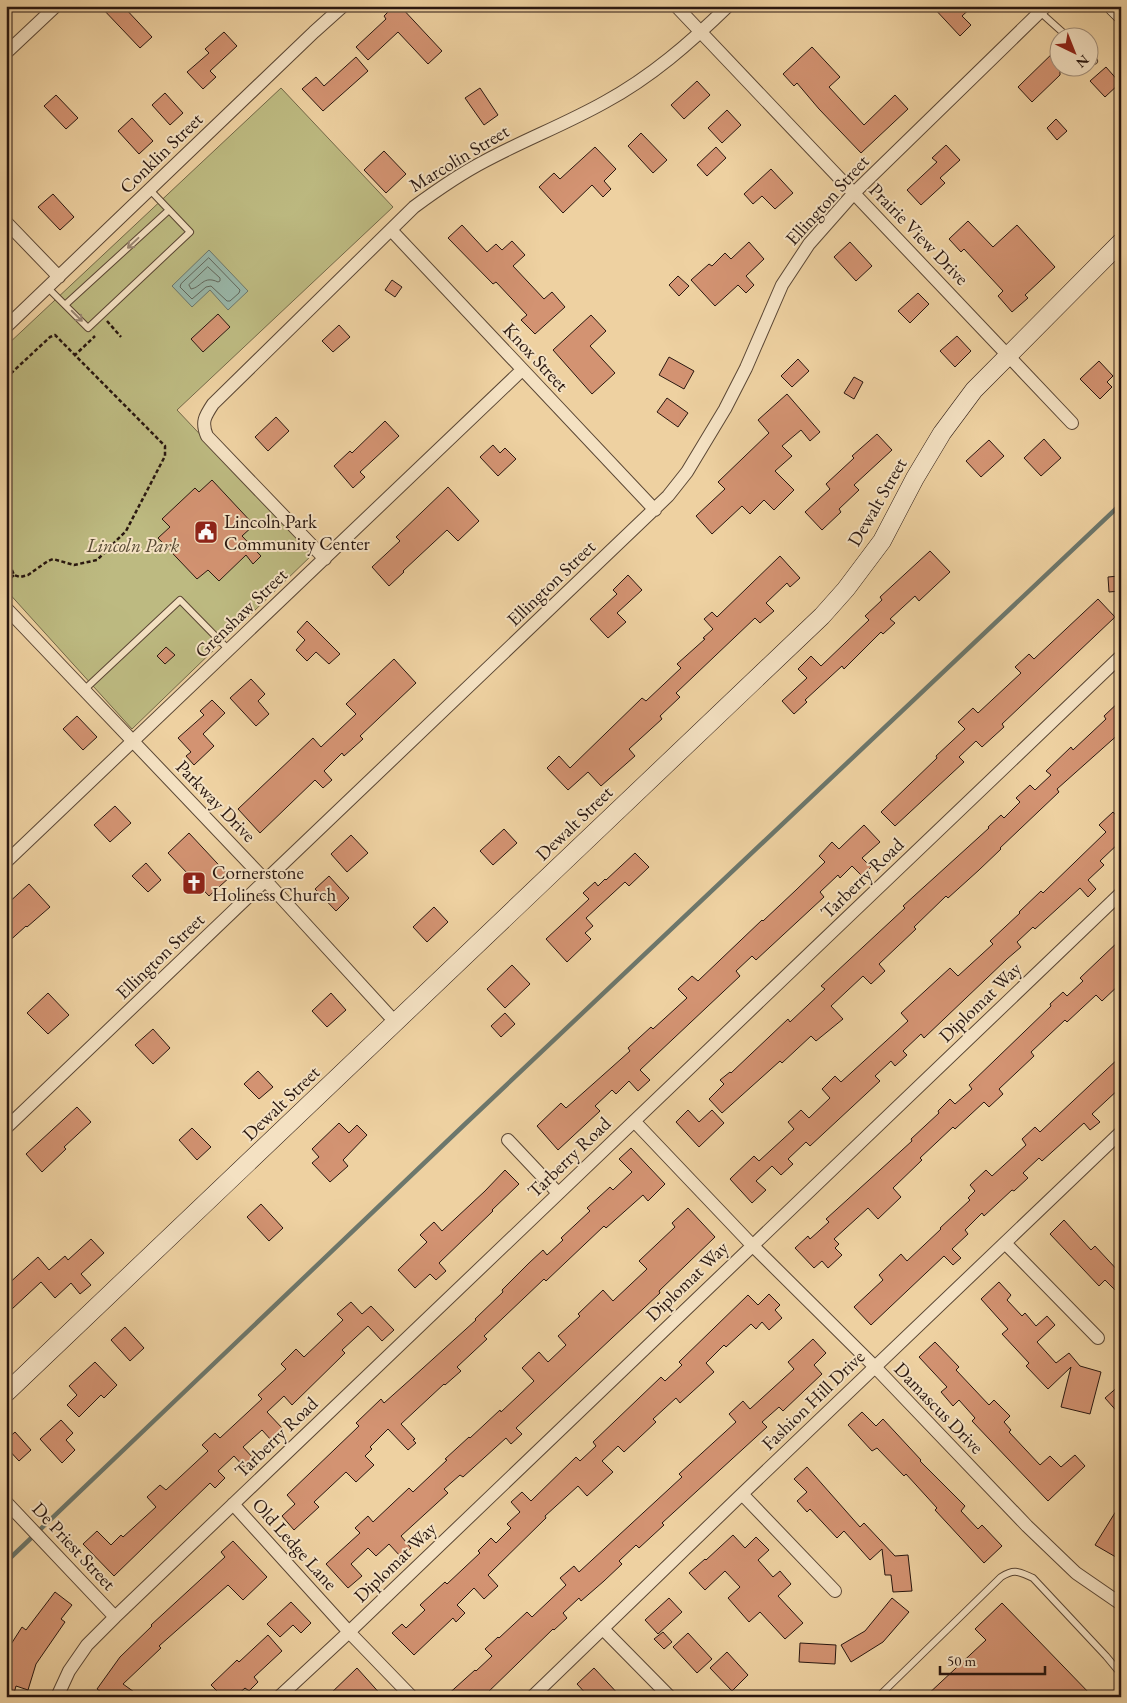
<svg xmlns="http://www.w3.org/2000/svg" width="1127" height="1703" font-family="'EB Garamond',serif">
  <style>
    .green { fill: #bdba81; stroke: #736848 }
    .water { fill: #99b7a9; stroke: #6c776c }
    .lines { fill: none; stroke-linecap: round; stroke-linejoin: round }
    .shore { stroke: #61675c; stroke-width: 1 }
    .stream { stroke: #6c776c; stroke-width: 4.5 }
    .building { fill: #d39372; stroke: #291710 }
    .lane-casing { stroke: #5a4634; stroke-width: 8 }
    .street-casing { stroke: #5a4634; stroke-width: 14 }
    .secondary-casing { stroke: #291710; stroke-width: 19 }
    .path { stroke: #291710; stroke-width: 2.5; stroke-dasharray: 4 2.5; stroke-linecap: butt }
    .lane { stroke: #f4e1c2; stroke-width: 6 }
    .street { stroke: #f4e1c2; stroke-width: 12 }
    .secondary { stroke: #f4e1c2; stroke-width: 18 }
    .oneway { stroke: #998672 }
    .labels { text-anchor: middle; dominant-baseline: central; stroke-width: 4; stroke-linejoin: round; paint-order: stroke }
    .street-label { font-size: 19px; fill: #291710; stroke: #f4e1c2 }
    .poi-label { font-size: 19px; fill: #291710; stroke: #f4e1c2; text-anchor: start }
    .park-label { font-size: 19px; font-style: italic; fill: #554832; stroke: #f4e1c2 }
  </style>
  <rect width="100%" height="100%" fill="#eed1a1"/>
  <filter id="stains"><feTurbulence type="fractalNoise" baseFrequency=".004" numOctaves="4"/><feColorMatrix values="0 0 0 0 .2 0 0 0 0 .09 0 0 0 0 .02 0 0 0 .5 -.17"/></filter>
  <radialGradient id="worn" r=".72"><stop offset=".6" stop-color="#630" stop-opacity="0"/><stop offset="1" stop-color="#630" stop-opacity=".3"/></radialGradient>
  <path class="green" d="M281,88L393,207L177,410L313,554L132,729L6,590V346Z"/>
  <path class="water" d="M209,250L248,291L228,310L210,290L192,307L172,286Z"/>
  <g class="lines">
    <path class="shore" d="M209,258L240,290L239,293L230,301H227L211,286L206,287L192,299L180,287L181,284Z
      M208,267L220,278V281L218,282C203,275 202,287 191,289L189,285Z"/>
    <path class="stream" d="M6,1562L463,1126L1121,504"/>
  </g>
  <path class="building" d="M100,6H123L152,37L140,48Z
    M394,6H400L442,51L428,64L398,32L368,60L356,47L386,19L384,16Z
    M932,6H973L962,16L971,25L960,36Z
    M224,32L237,46L210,71L216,77L203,89L187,72L209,53L205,49Z
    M1060,46V75L1032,102L1018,87Z
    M812,47L840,77L829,87L864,125L895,95L908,109L861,153L819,109L797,83L794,86L783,74Z
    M356,57L368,71L323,111L302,89L316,77L324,86Z
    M1106,67L1120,83L1105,97L1090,81Z
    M697,81L710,95L684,119L671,105Z
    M480,88L498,115L484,125L465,98Z
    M165,93L183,113L170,125L152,105Z
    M56,95L78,118L66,129L44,106Z
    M727,110L741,125L722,143L708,128Z
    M132,118L153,141L139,154L118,131Z
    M1056,119L1067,131L1057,140L1047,128Z
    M641,133L667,160L653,173L628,146Z
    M946,145L960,160L940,178L945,183L921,205L907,190L937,162L932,158Z
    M595,147L616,169L604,181L611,189L603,197L592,185L563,213L539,187L554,173L560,179Z
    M716,147L726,158L707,176L697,165Z
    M384,151L406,174L386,193L364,170Z
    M771,169L793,193L775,209L762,196L753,204L744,194Z
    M53,194L74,217L60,230L38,207Z
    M968,221L993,247L1017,225L1055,267L1025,295L1028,298L1012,312L998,296L1003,291L964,249L961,252L949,239Z
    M462,225L487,252L496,244L502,250L512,241L525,255L513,266L544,299L552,292L565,307L535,334L521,320L527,315L496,282L493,284L448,238Z
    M749,242L764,259L746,276L754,285L746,293L738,285L715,306L691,280L709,264L712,266L725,253L731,259Z
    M850,242L872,266L856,281L834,257Z
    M678,276L689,286L679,296L669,285Z
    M392,280L402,287L395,297L385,290Z
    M918,293L929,304L910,323L898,311Z
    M218,314L230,327L203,352L191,339Z
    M591,315L606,331L590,346L615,373L592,394L553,350Z
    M339,325L350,337L333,352L322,341Z
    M957,336L971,351L955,367L940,351Z
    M669,357L694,371L684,389L659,375Z
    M798,359L809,371L792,387L781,376Z
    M1099,361L1113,376L1107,382L1112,387L1100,399L1080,379Z
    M854,377L863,382L854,399L844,393Z
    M787,394L820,432L810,441L801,430L782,446L792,456L775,471L794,490L774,510L764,500L750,514L742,506L712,534L696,516L725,489L718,482L769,433L758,420Z
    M667,398L688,413L678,427L657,412Z
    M276,417L289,431L268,451L255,437Z
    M385,421L399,436L360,472L365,477L353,488L334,466L350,451L352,453Z
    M877,434L892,450L854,485L859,490L839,509L841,512L822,530L805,512L830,489L826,484L854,458L852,456Z
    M1044,439L1061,458L1041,476L1024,458Z
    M989,440L1004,456L981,477L966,461Z
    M493,445L500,453L505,448L516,459L498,476L480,457Z
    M212,480L254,525L242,536L261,556L253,564L246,555L219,581L208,570L197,579L158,538L170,527L162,519L195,488L199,492Z
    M448,487L479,521L458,541L447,530L403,571L404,572L389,586L372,567L400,541L396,537Z
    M930,551L950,572L919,601L915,596L890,619L895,623L883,634L881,632L844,669L842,666L805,700L807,702L794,714L782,701L807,678L798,669L811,656L821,666L869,620L865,616L882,600L880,597Z
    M780,556L800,578L790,587L787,583L766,603L774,611L760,623L755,618L676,693L680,697L660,716L662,719L629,749L635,756L601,786L588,772L568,790L547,768L559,756L570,768L642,698L646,701L681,668L677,664L705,639L703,638L713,629L704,619L712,612L717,617Z
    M628,575L642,590L617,613L626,622L608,638L590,619L617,594L613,590Z
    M1119,576L1120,591L1109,592L1108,577Z
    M1098,599L1115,617L1002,724L1004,727L982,747L976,741L959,757L964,762L895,826L881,812L937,758L936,756L965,729L958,722L973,708L978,713L1021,673L1015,667L1029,654L1034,659Z
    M307,621L340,654L329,664L316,652L307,661L296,650L305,640L297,632Z
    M166,647L175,655L165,664L157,656Z
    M394,659L416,683L360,736L363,739L344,756L342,753L324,771L332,780L323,788L315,780L260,833L238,809L313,738L321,747L356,714L346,704Z
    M251,679L265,694L258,701L269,714L256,726L230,698Z
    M212,700L225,713L203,734L214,746L194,765L186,756L191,752L178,738L204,715L200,711Z
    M1121,700V732L1057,789L1059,792L1000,848L1001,849L979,870L948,898L946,896L914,927L916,929L879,964L885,971L871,984L863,976L831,1006L843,1019L816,1041L811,1036L782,1063L780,1061L722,1113L709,1099L724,1084L720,1080L730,1072L731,1073L788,1019L790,1022L825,989L821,986L905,908L903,906L989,828L988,827L1001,815L1004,818L1020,802L1016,798L1030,785L1035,790L1051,775L1046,771L1071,747L1073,750L1106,719L1104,716Z
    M77,716L97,737L83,750L63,729Z
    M115,806L131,823L110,842L94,825Z
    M1113,812L1121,821V841L1100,861L1104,865L1088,880L1096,889L1088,897L1080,888L1035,929L1033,927L1017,942L1021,947L1007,959L924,1038L921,1034L903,1051L907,1055L895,1066L891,1061L875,1076L880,1081L810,1146L806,1142L788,1159L793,1164L781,1175L772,1166L756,1181L766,1190L752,1203L730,1179L754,1156L759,1161L794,1129L788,1122L801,1110L809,1118L830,1098L822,1089L835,1076L841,1082L908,1021L901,1013L950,968L958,976L993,944L990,941L1020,913L1019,912L1041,891L1043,893L1106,832L1099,825Z
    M864,825L880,842L862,858L871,867L862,876L852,866L840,878L838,875L820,892L824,897L756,960L752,956L736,971L740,976L640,1070L650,1080L638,1091L629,1081L616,1094L612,1090L595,1106L600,1111L558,1150L537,1126L561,1103L566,1108L630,1051L628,1048L651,1027L653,1029L687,998L678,989L692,976L698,981L762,920L763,921L796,890L825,862L819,856L832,842L839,849Z
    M504,829L517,843L493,865L480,851Z
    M189,833L230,877L209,896L168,853Z
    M351,835L368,853L347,872L331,854Z
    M635,853L649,867L629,886L625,882L586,918L593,926L585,933L591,939L567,962L546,939L589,899L583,893L595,882L598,886L605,879L606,880Z
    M146,863L161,880L148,892L132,876Z
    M329,876L349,898L336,911L315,889Z
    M29,884L50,907L27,927L26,926L6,944V905Z
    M434,907L448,922L427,942L413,927Z
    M1121,939V983L1102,1001L1096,995L1067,1022L1065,1020L1031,1052L1034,1056L999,1089L1003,1094L989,1107L984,1102L955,1129L953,1127L920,1158L922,1160L893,1188L901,1197L878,1219L868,1208L834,1239L839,1244L835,1248L842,1255L828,1268L822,1261L814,1268L795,1248L808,1236L810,1239L829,1222L826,1219L912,1141L911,1139L939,1113L938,1111L950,1099L955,1104L972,1089L969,1085L1051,1006L1050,1004L1063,992L1067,996L1083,981L1080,978Z
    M512,965L530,984L505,1008L487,989Z
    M48,993L69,1015L48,1034L27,1013Z
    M331,993L346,1010L327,1027L312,1011Z
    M505,1013L515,1024L501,1037L491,1026Z
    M153,1029L170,1048L153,1064L135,1045Z
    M1121,1056V1087L1092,1114L1100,1122L1090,1130L1084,1123L1042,1161L1039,1158L1023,1173L1028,1178L1014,1191L1012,1190L984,1216L982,1213L965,1230L968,1234L952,1249L961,1258L953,1265L944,1256L871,1325L854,1307L883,1280L879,1275L901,1254L907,1261L941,1229L940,1228L970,1200L968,1198L975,1191L970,1185L986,1170L992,1176L1026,1145L1022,1139L1035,1127L1040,1132Z
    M258,1071L273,1087L259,1099L244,1084Z
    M77,1107L91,1122L64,1147L66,1149L42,1172L26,1154Z
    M688,1110L699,1122L712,1110L724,1123L699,1147L676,1122Z
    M339,1123L349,1133L357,1125L367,1135L343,1160L348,1166L330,1182L312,1163L319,1157L312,1149Z
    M192,1128L211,1147L197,1160L179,1140Z
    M631,1148L665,1184L648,1201L643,1195L606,1228L604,1226L546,1281L544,1279L484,1336L487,1339L457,1367L461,1371L445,1385L444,1384L401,1424L415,1439L413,1440L416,1443L408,1450L388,1429L370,1447L372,1449L365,1456L374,1465L356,1482L346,1472L314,1502L319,1507L294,1530L282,1516L295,1504L287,1495L359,1426L356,1423L381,1399L384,1403L412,1378L476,1320L475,1319L503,1292L502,1290L529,1263L543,1250L547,1255L563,1240L561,1238L590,1211L587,1208L610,1187L613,1190L632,1172L619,1159Z
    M505,1170L519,1184L492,1210L493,1211L439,1263L446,1271L436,1280L430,1274L415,1288L398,1270L427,1242L420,1235L434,1222L442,1231L485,1191Z
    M261,1204L283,1228L269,1241L247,1217Z
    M688,1208L715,1237L659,1291L660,1293L516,1428L522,1434L511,1444L506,1438L463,1477L460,1475L444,1489L448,1493L401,1536L411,1548L401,1557L389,1544L376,1556L368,1548L351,1564L362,1576L348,1588L326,1564L360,1533L355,1528L368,1516L373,1522L409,1488L413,1492L447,1460L445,1459L469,1437L470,1438L500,1410L501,1412L534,1381L522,1368L539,1352L548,1362L566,1345L558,1336L580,1316L578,1314L603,1290L613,1301L647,1269L639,1261L675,1227L672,1223Z
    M1064,1220L1091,1250L1095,1246L1121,1274V1296L1105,1280L1099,1286L1050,1234Z
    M91,1239L104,1253L81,1274L91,1285L80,1294L71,1283L55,1298L41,1282L12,1309L6,1302V1286L38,1257L49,1270L65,1256L68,1260Z
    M999,1282L1011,1295L1007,1300L1022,1316L1025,1313L1036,1326L1047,1316L1055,1325L1037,1342L1056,1363L1069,1353L1080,1366L1101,1372L1090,1414L1061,1407L1071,1367L1048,1389L1026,1366L1029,1363L1002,1334L1008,1329L981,1299Z
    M769,1294L780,1305L775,1310L782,1318L769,1330L762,1322L756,1329L751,1324L726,1347L724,1345L706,1363L714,1372L680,1403L676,1398L653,1419L656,1422L624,1452L618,1446L602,1461L613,1472L587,1496L578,1486L545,1516L546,1518L488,1575L498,1586L484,1599L474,1588L457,1605L465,1613L456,1622L453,1618L414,1655L392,1633L402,1624L406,1628L425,1610L420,1605L445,1582L447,1584L480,1553L478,1551L491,1538L496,1543L511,1528L507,1524L520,1512L511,1502L522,1492L531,1501L576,1457L580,1461L596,1446L593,1442L661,1377L665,1381L682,1365L679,1362L748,1295L758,1305Z
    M351,1302L362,1314L371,1306L394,1330L382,1341L368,1326L342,1350L345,1353L292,1405L284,1396L267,1412L283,1429L271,1440L262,1430L243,1447L253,1458L244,1467L234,1456L218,1471L225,1478L215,1488L210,1483L114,1576L83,1544L97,1531L111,1545L121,1535L123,1537L156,1507L147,1497L160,1485L166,1490L208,1451L202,1445L215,1433L220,1438L262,1399L258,1395L286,1369L281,1364L296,1349L304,1357L343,1320L337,1314Z
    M125,1327L144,1348L130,1361L111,1340Z
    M813,1339L826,1353L814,1365L822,1374L805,1390L783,1411L779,1407L762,1422L767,1427L662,1523L664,1525L639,1548L636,1545L619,1561L622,1564L604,1581L581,1601L579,1598L563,1613L567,1618L554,1630L553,1629L483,1697H445L475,1670L476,1671L492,1656L485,1649L498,1637L499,1638L527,1612L532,1617L566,1585L560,1578L574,1566L579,1572L682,1477L679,1474L736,1422L729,1414L743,1401L750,1409L794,1369L788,1362Z
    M935,1342L959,1367L956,1370L989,1405L994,1400L1010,1416L1004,1422L1011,1430L1009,1432L1040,1465L1050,1456L1061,1467L1075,1455L1085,1466L1048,1501L972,1421L975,1418L959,1400L953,1406L941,1392L947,1387L919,1357Z
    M95,1362L117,1385L104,1398L101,1395L79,1417L67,1405L77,1395L69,1386Z
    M1121,1384V1416L1105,1398Z
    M862,1412L876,1426L883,1419L921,1460L920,1461L965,1506L961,1511L978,1529L982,1525L1002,1546L984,1563L935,1510L937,1508L906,1474L904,1476L877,1448L872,1451L848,1425Z
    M61,1420L73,1433L66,1440L75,1450L62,1463L40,1439Z
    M15,1432L31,1450L19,1461L6,1447V1440Z
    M807,1467L860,1527L864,1523L895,1556L908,1555L912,1591L893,1592L891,1575H885L882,1549L870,1560L844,1531L837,1538L810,1509L807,1512L797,1501L807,1492L794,1479Z
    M1121,1503V1560L1095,1545Z
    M733,1535L745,1548L756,1537L769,1550L758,1560L773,1577L780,1571L791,1584L778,1596L803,1623L785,1639L760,1612L749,1622L728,1598L740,1587L725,1571L705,1590L689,1573L705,1559L706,1560Z
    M233,1541L267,1577L243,1600L228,1585L159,1646L161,1648L123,1684L141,1697H108L97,1689L120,1657L152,1626L151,1625L225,1557L221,1552Z
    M55,1592L72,1605L61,1619L65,1622L36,1664L28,1690L16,1686L13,1697H6V1652L22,1627L26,1630Z
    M669,1598L682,1612L658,1634L645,1620Z
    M892,1598L909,1612L883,1642L851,1662L841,1645L865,1631Z
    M291,1602L311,1623L301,1633L293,1625L280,1637L267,1624Z
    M1002,1603L1093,1697H925L986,1640L975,1629Z
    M663,1632L672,1642L664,1649L654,1639Z
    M688,1633L712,1659L697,1673L673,1647Z
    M268,1635L282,1651L254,1677L258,1682L249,1691L245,1688L235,1697H211L217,1691L211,1685L237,1660L239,1662Z
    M800,1643L836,1645L835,1664L799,1662Z
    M727,1652L748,1675L732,1691L710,1668Z
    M357,1668L383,1697H327Z
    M594,1668L621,1697H589L577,1684Z"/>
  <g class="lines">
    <g class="lane-casing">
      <path id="lane" d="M1040,12L1069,38
        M1090,56L1094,61
        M48,288L88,328L190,232L150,190
        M65,305L169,210
        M84,690L180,600L229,650
        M878,1697L1001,1577C1015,1568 1019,1572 1033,1578L1106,1656L1121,1674"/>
    </g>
    <g class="street-casing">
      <path id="street" d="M676,6L1072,423
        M6,53L56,6
        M6,222L59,277
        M391,230L655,510
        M6,327L314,32L343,6
        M325,559L207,436C201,422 205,416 213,404L414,207C437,190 460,174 485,161C524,140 566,124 605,102C651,77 690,43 728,6
        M6,608L266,881L396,1023
        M6,862L522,370
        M634,1121L752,1245L875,1367L1027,1526L1076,1573L1121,1604
        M6,1128L668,496L687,472L725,409L746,368L782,285L809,244L854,193L1046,6
        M508,1140L558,1193
        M1005,1243L1098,1338
        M742,1494L835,1591
        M6,1502L115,1617
        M233,1504L349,1632L412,1697
        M603,1629L670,1697
        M57,1697L69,1671L87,1645L115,1617L1121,656
        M279,1697L349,1632L1121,893
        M532,1697L742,1494L1121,1132"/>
    </g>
    <g class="secondary-casing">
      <path id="secondary" d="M1113,6L1121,14
        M6,1393L822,616L846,589L882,541L915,478L942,433L974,390L1121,242"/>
    </g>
    <path class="path" d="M107,321L121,337
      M74,356L95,336
      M6,378L50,337L55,335L165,446V456L126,531L97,560L74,565L53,559L48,561L28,575L20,577L14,575L6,556
      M6,582L14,575"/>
    <use href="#lane" class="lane"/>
    <use href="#street" class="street"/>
    <use href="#secondary" class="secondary"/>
  </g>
  <defs><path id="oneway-shaft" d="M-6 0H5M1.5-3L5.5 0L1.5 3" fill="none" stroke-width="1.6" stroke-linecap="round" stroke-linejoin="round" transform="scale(1.25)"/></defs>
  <g class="oneway">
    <use href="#oneway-shaft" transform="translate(133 243) rotate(137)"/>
    <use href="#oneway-shaft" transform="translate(77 316) rotate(45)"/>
  </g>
  <defs>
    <g id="civic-square" transform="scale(1.25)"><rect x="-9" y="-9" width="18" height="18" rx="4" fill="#8f2418" stroke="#f4e1c2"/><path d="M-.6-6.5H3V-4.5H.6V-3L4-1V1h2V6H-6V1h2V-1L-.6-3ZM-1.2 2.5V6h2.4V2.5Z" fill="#fff"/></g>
    <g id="church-square" transform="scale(1.25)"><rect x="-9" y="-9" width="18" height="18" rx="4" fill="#8f2418" stroke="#f4e1c2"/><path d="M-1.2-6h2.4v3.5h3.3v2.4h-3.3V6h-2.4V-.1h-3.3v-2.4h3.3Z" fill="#fff"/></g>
  </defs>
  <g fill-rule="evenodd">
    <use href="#civic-square" x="206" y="532"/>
    <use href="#church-square" x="194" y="883"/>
  </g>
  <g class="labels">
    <g class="street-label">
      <text transform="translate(161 153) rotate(-44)">Conklin Street</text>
      <text transform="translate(459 158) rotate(-31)">Marcolin Street</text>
      <text transform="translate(827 200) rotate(-48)">Ellington Street</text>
      <text transform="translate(919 234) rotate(46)">Prairie View Drive</text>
      <text transform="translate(536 357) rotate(47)">Knox Street</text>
      <text transform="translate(877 502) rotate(-60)">Dewalt Street</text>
      <text transform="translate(551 583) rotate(-44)">Ellington Street</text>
      <text transform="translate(241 613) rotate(-44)">Grenshaw Street</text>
      <text transform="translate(216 801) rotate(46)">Parkway Drive</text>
      <text transform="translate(574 823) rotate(-44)">Dewalt Street</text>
      <text transform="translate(862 878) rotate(-44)">Tarberry Road</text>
      <text transform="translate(160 956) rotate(-44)">Ellington Street</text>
      <text transform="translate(980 1002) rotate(-44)">Diplomat Way</text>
      <text transform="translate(281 1103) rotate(-44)">Dewalt Street</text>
      <text transform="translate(569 1157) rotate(-44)">Tarberry Road</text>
      <text transform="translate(687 1281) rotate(-44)">Diplomat Way</text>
      <text transform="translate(813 1400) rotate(-44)">Fashion Hill Drive</text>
      <text transform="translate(939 1408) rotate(46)">Damascus Drive</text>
      <text transform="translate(276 1437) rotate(-44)">Tarberry Road</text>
      <text transform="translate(295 1544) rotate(48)">Old Ledge Lane</text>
      <text transform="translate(74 1546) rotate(47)">De Priest Street</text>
      <text transform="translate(395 1562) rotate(-44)">Diplomat Way</text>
    </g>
    <g class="poi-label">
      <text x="224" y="521">Lincoln Park<tspan x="224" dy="22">Community Center</tspan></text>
      <text x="212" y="872">Cornerstone<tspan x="212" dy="22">Holiness Church</tspan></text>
    </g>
    <g class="park-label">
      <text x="133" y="545">Lincoln Park</text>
    </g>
  </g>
  <rect width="1127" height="1703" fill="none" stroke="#eed1a1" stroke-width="25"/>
  <rect x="8" y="8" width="1112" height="1688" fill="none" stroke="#291710" stroke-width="2.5"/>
  <rect x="12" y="12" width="1102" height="1678" fill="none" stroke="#291710"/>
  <g transform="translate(1074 52) rotate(137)"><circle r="24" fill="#f4e1c2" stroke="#a3907b"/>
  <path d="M0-4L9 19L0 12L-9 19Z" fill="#8f2418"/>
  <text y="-8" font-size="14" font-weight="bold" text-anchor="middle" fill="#291710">N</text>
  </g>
  <path d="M940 1666v8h105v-8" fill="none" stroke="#291710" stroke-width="2.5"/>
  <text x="947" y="1666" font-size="15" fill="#291710" stroke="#f4e1c2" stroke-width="4" paint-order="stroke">50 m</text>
  <rect width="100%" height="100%" filter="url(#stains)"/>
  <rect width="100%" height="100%" fill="url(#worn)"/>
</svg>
